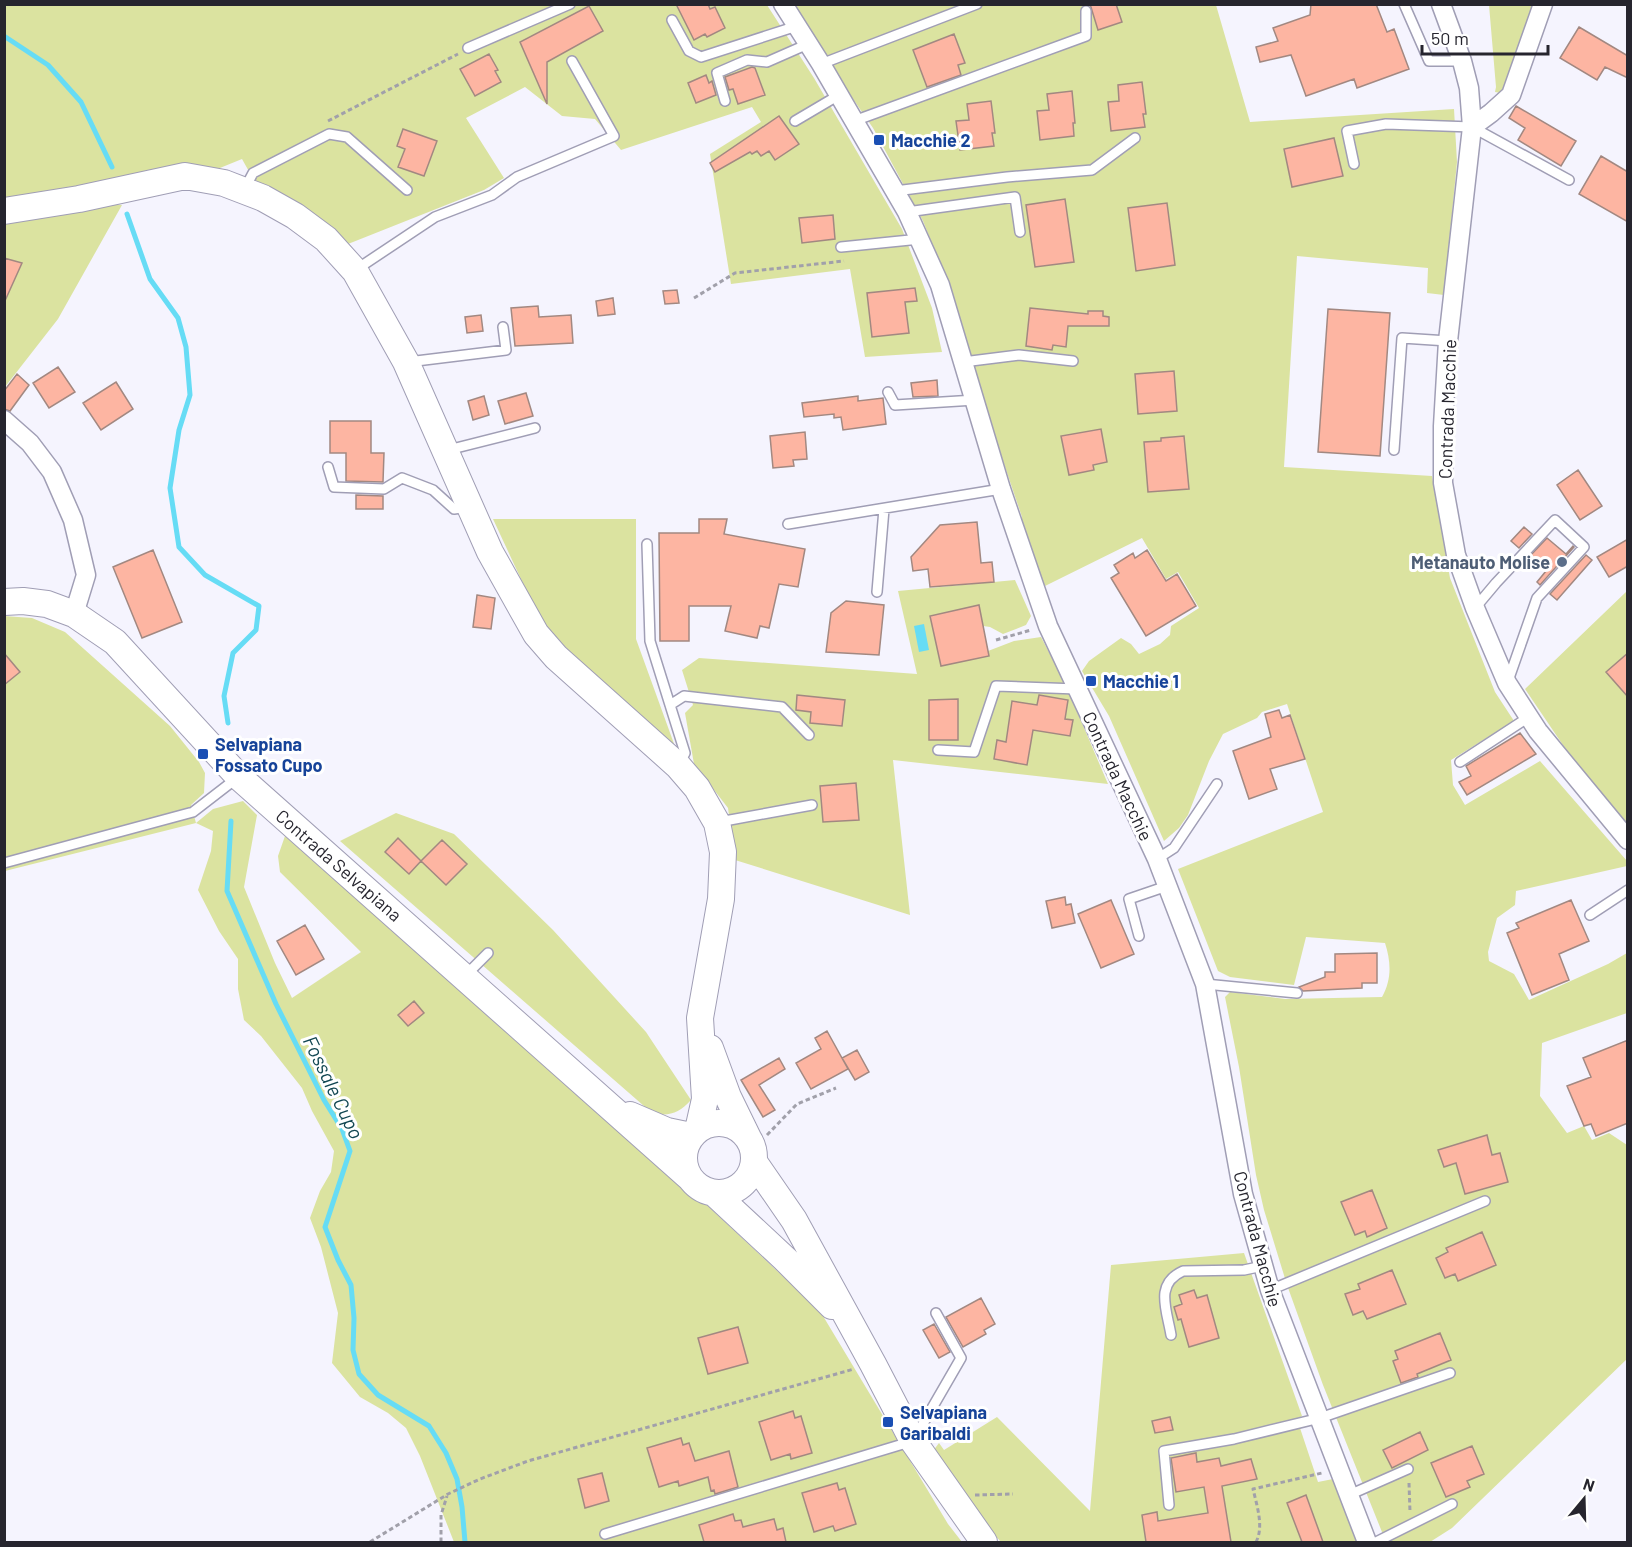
<svg xmlns="http://www.w3.org/2000/svg" width="1632" height="1547" font-family="Barlow,sans-serif">
  <style>
    .green { fill: #dbe3a0 }
    .water { fill: #66dcf5 }
    .lines { fill: none; stroke-linecap: round; stroke-linejoin: round }
    .stream { stroke: #66dcf5; stroke-width: 5 }
    .building { fill: #fdb5a2; stroke: #a28881; stroke-width: 1.5 }
    .lane-casing { stroke: #a09eb5; stroke-width: 12 }
    .street-casing { stroke: #a09eb5; stroke-width: 21 }
    .secondary-casing { stroke: #a09eb5; stroke-width: 28 }
    .path { stroke: #a1a0aa; stroke-width: 3; stroke-dasharray: 4.5 3; stroke-linecap: butt }
    .lane { stroke: #fff; stroke-width: 9 }
    .street { stroke: #fff; stroke-width: 18 }
    .secondary { stroke: #fff; stroke-width: 26 }
    .transit-dot { fill: #1a4fb4; stroke: #fff; stroke-width: 2 }
    .service-dot { fill: #5c6f8a; stroke: #fff; stroke-width: 2 }
    .labels { text-anchor: middle; dominant-baseline: central; stroke-width: 6; stroke-linejoin: round; paint-order: stroke }
    .transit-label { font-size: 18px; font-weight: bold; fill: #164399; stroke: #fff; text-anchor: start }
    .street-label { font-size: 18px; fill: #26252e; stroke: #fff }
    .service-label { font-size: 18px; font-weight: bold; fill: #4e5e75; stroke: #fff; text-anchor: end }
    .water-label { font-size: 20px; font-style: italic; fill: #124752; stroke: #fff }
  </style>
  <rect width="100%" height="100%" fill="#f5f4fe"/>
  <path class="green" d="M4,5H767L814,78L902,229L932,308L942,352L865,357L850,269L731,284L710,154L761,122L752,107L621,150L595,119L562,116L525,87L466,118L504,178L484,190L348,244L256,184L242,159L215,170L186,163L46,195L5,201Z
    M795,5H1216L1250,122L1454,109L1457,162L1444,295L1427,293L1428,268L1297,256L1284,467L1432,476L1450,578L1495,692L1514,721L1451,760L1453,785L1465,805L1540,761L1627,861V866L1516,891L1515,905L1497,918L1488,952L1489,961L1514,974L1529,1000L1608,964L1627,953V1013L1542,1043L1540,1096L1567,1133L1584,1126L1592,1140L1609,1133L1627,1145L1628,1358L1452,1528L1430,1542H1386L1323,1385L1287,1285L1264,1210L1256,1175L1239,1067L1225,997L1230,992L1285,999L1382,997C1392,979 1391,962 1385,943L1306,937L1294,985L1230,977L1218,971L1178,869L1323,812L1287,704L1262,712L1257,718L1223,734L1209,761L1188,815L1179,828L1164,841L1109,716L1082,671L1089,661L1121,638L1131,644L1139,654L1160,644L1170,635L1171,626L1199,608L1178,572L1166,579L1142,538L1045,586L1022,528V517L980,393L953,297L923,221L873,128L833,70Z
    M1489,5H1535L1508,88L1501,93L1495,92L1496,87Z
    M99,203L122,205L58,319L5,387V224L31,220Z
    M493,519H636V639L677,752L586,671L541,622Z
    M1015,580L1031,616L1026,625L1003,634L990,627L983,626L988,651L1014,641L1041,637L1064,681L1108,784L893,760L910,915L735,860L728,808L694,764L685,713L693,705L682,670L699,658L917,674L898,591Z
    M1627,591V824L1573,760L1525,689Z
    M4,616L32,618L65,632L170,726L199,762L205,773L204,793L191,805L196,823L213,809L243,801L257,815L244,887L275,963L292,998L361,952L280,872L278,856L285,836L512,1032L645,1154L709,1207L820,1311L948,1524L962,1542H454L420,1456L406,1428L388,1413L360,1397L332,1363L338,1313L321,1247L310,1218L320,1191L331,1172L334,1151L312,1111L302,1088L261,1036L244,1020L238,989V959L219,931L198,890L211,851L213,831L196,823L5,871Z
    M396,813L454,834L553,930L646,1032L691,1100C679,1113 669,1117 652,1113L340,841Z
    M1244,1253L1302,1416L1297,1419L1318,1482L1333,1479L1358,1542H1001L980,1519L933,1451L939,1443L944,1450L997,1417L1090,1511L1111,1265Z"/>
  <path class="water" d="M924,624L929,650L919,652L914,626Z"/>
  <g class="lines">
    <path class="stream" d="M4,36L48,65L81,102L112,167
      M127,214L150,279L178,318L186,347L190,395L179,430L170,488L179,547L205,575L259,606L256,630L233,653L224,696L228,723
      M231,821L227,891L276,1004L324,1100L342,1129L350,1151L325,1227L338,1260L351,1285L354,1318L353,1350L359,1374L378,1395L429,1426L446,1453L457,1479L462,1507L465,1542"/>
  </g>
  <path class="building" d="M676,4H708L710,9L715,7L725,28L707,37L705,34L694,40Z
    M1090,4H1116L1122,22L1098,30Z
    M1311,4H1376L1387,32L1394,29L1409,69L1357,88L1354,79L1306,96L1291,55L1260,62L1256,47L1278,41L1273,28L1310,15Z
    M589,6L603,31L547,62V104L520,42Z
    M1579,27L1628,56V78L1605,67L1597,80L1560,58Z
    M954,34L965,63L958,65L961,75L927,87L913,50Z
    M489,54L498,70L495,71L501,82L475,96L460,69Z
    M752,67L755,68L765,95L738,104L733,89L729,90L725,77Z
    M706,75L709,83L712,81L716,95L696,103L688,83Z
    M1142,82L1146,114H1143L1145,127L1111,131L1108,102L1119,101L1118,85Z
    M1072,91L1075,123H1073L1074,136L1040,140L1037,111L1049,110L1047,94Z
    M991,101L995,133H992L994,146L960,150L956,121L969,120L967,104Z
    M1516,106L1576,141L1561,166L1518,140L1525,128L1509,118Z
    M779,116L799,144L775,160L769,151L761,156L757,151L752,154L750,152L715,172L710,163Z
    M403,129L437,141L424,176L398,167L405,149L397,146Z
    M1334,138L1343,176L1292,187L1284,149Z
    M1601,156L1628,172V222L1579,194Z
    M1065,199L1074,262L1035,267L1026,205Z
    M1167,203L1175,265L1136,271L1128,208Z
    M833,215L835,239L802,243L799,218Z
    M4,258L22,263L4,303Z
    M915,288L917,301L905,302L909,333L872,337L867,293Z
    M677,290L679,303L665,304L663,291Z
    M613,298L615,314L598,316L596,301Z
    M538,306L539,317L571,315L573,343L515,346L511,308Z
    M1030,308L1088,314V311H1103V316L1109,317V326H1068L1066,347L1053,345L1052,350L1026,346Z
    M1328,309L1390,313L1380,456L1318,452Z
    M481,315L483,331L467,333L465,317Z
    M58,367L75,392L49,408L33,383Z
    M1174,371L1177,411L1138,414L1135,374Z
    M17,374L29,385L10,411L4,409V391Z
    M937,380L938,396L913,397L911,383Z
    M116,382L133,409L101,430L83,403Z
    M526,393L533,416L505,424L498,401Z
    M484,396L489,415L473,420L468,401Z
    M858,396V401L883,398L886,424L843,430L841,417L834,418V414L804,417L802,403Z
    M330,421H371V453H384L383,482L346,481V453H330Z
    M1101,429L1107,462L1093,465L1094,470L1069,475L1061,436Z
    M805,432L807,459L793,460L794,466L773,468L770,436Z
    M1184,436L1189,489L1148,492L1144,442L1161,441V438Z
    M1578,470L1602,506L1580,520L1557,485Z
    M356,495L383,496V509H356Z
    M699,519H727L724,534L805,549L798,587L779,584L769,628L760,626L757,638L725,631L731,606H689V641H660L659,533H699Z
    M977,522L981,563L992,562L994,582L930,587L928,569L913,571L911,557L940,525Z
    M1524,527L1532,534L1519,548L1511,541Z
    M1547,538L1566,554L1573,546L1574,547L1540,585L1537,582L1546,571L1529,557Z
    M1628,539V566L1609,577L1597,557Z
    M153,550L182,622L142,638L113,567Z
    M1147,550L1166,581L1177,574L1196,606L1146,636L1111,578L1119,573L1114,565L1133,553L1135,558Z
    M1586,555L1592,560L1557,600L1550,594Z
    M477,595L495,598L491,629L473,627Z
    M846,601L884,605L879,655L826,652L831,613Z
    M979,605L989,656L941,666L930,616Z
    M4,653L20,672L4,685Z
    M1628,653V697L1606,672Z
    M797,695L845,700L842,726L810,723L811,712L796,710Z
    M1039,695L1068,700L1065,719L1073,720L1070,736L1033,730L1027,765L994,759L997,740L1006,742L1012,701L1037,705Z
    M958,699V740H929V700Z
    M1279,710L1282,718L1290,715L1305,759L1270,769L1277,789L1249,799L1233,751L1271,737L1265,714Z
    M1520,733L1536,754L1467,795L1459,782L1471,776L1466,766Z
    M856,783L859,820L823,822L820,786Z
    M398,838L421,861L409,874L385,852Z
    M442,840L467,864L446,885L421,861Z
    M1065,897L1066,905L1071,904L1075,923L1052,928L1046,901Z
    M1111,900L1134,954L1101,968L1078,914Z
    M1571,900L1589,941L1559,954L1569,980L1532,995L1507,933L1519,928L1516,923Z
    M305,925L324,959L296,975L277,941Z
    M1377,953V983H1362V988L1303,991L1299,987L1325,977V972H1335V954Z
    M414,1001L424,1013L408,1026L398,1015Z
    M827,1031L848,1069L811,1089L796,1063L821,1049L815,1038Z
    M1628,1040V1123L1596,1136L1591,1124L1584,1126L1567,1086L1591,1077L1583,1058Z
    M857,1050L869,1072L855,1080L842,1058Z
    M779,1058L785,1069L759,1085L775,1110L763,1117L741,1080Z
    M1487,1135L1492,1155L1500,1153L1508,1182L1465,1194L1456,1163L1444,1167L1438,1150Z
    M1372,1190L1387,1228L1367,1237L1365,1231L1355,1235L1341,1202Z
    M1482,1232L1496,1265L1458,1281L1455,1274L1445,1278L1436,1258L1448,1252L1446,1248Z
    M1392,1270L1406,1304L1367,1319L1363,1311L1353,1315L1345,1294L1360,1289L1358,1284Z
    M1194,1290L1197,1298L1207,1295L1219,1338L1189,1347L1181,1319L1178,1320L1174,1307L1182,1304L1179,1295Z
    M981,1298L995,1324L984,1330L986,1334L963,1347L946,1317Z
    M934,1324L950,1352L939,1358L923,1330Z
    M738,1327L748,1363L708,1374L698,1338Z
    M1440,1333L1451,1360L1417,1374L1418,1377L1401,1383L1393,1361L1398,1359L1395,1351Z
    M793,1411L795,1418L801,1416L812,1453L791,1459L790,1454L771,1460L759,1422Z
    M1170,1417L1173,1430L1155,1433L1152,1421Z
    M1420,1432L1428,1450L1392,1468L1383,1450Z
    M681,1438L683,1445L689,1443L695,1461L729,1451L738,1487L715,1494L714,1490L711,1491L708,1477L679,1486L678,1481L659,1487L647,1448Z
    M1472,1446L1484,1474L1467,1481L1470,1487L1446,1497L1431,1463Z
    M1196,1453L1197,1462L1219,1458L1221,1466L1251,1459L1257,1479L1222,1486L1231,1542H1146L1142,1515L1157,1512L1158,1521L1208,1513L1204,1487L1176,1492L1171,1458Z
    M602,1473L609,1501L585,1508L578,1479Z
    M837,1483L839,1490L845,1488L856,1524L835,1531L833,1526L814,1532L802,1493Z
    M1306,1495L1323,1542H1302L1287,1503Z
    M733,1514L735,1521L741,1520L743,1527L774,1519L777,1530L783,1528L786,1542H704L699,1525Z"/>
  <g class="lines">
    <g class="lane-casing">
      <path id="lane" d="M1404,4L1429,61H1462
        M672,20L689,51L701,57L797,26
        M468,48L570,4
        M821,64L977,4
        M725,101L717,73L747,60L767,62L808,44
        M795,121L839,95
        M854,121L1086,36V11
        M1354,164L1347,131L1386,124L1472,127L1569,180
        M245,188L253,173L329,134L347,137L407,190
        M895,191L1007,177L1092,170L1135,138
        M907,212L1015,197L1020,232
        M841,247L920,239
        M357,269L435,217L492,195L517,177L614,136L572,61
        M408,362L506,350L503,327
        M963,362L1019,355L1073,361
        M888,392L895,405L975,400
        M448,450L535,428
        M1394,450L1402,338L1448,341
        M328,467L334,487L384,489L402,478L433,490L454,509L468,507
        M788,524L1001,489
        M647,544L650,641L685,753L679,764
        M877,592L884,509
        M1475,608L1496,583L1555,520L1584,547L1537,598L1508,681
        M670,705L684,696L782,707L809,735
        M938,750L974,752L996,686L1077,689
        M1460,762L1529,717
        M719,822L812,805
        M1157,859L1174,848L1217,784
        M4,863L193,812L237,778
        M1590,915L1628,890
        M1139,936L1129,899L1167,886
        M465,976L488,953
        M1205,984L1297,993
        M1270,1290L1485,1201
        M1171,1335C1167,1310 1154,1284 1183,1271L1244,1270L1263,1266
        M1349,1495L1408,1469
        M1169,1505L1164,1451L1234,1439L1320,1418L1450,1373
        M605,1534L913,1441L961,1358L936,1313
        M1376,1542L1452,1504"/>
    </g>
    <g class="street-casing">
      <path id="street" d="M783,4L821,64L907,212L940,285L1001,489L1048,626L1157,859L1205,984L1243,1194L1270,1290L1367,1542
        M1441,4L1462,61L1469,88L1472,127L1448,341L1443,426V483L1456,555L1475,608L1507,683L1538,731L1628,840
        M1472,127L1491,113L1511,95L1543,4
        M4,420L30,443L52,472L73,520L86,575L74,614"/>
    </g>
    <g class="secondary-casing">
      <path id="secondary" d="M4,211L79,199L185,176L224,183L263,198L295,216L326,239L355,271L406,362L490,552L536,634L556,657L678,766L697,788L717,823L723,852L721,899L700,1018L705,1099L698,1130
        M4,602L23,601L47,604L74,614L115,642L239,777L689,1177
        M710,1048L728,1097L748,1138
        M630,1115L667,1131L691,1136
        M684 1158a35 35 0 1 1 70 0a35 35 0 1 1-70 0Z
        M754,1162L794,1220L873,1364L913,1441L984,1542
        M714,1193L785,1259L832,1306"/>
    </g>
    <path class="path" d="M328,121L458,54
      M694,298L735,273L844,261
      M996,640L1031,630
      M767,1135L797,1104L836,1088
      M1409,1483L1410,1512
      M975,1495L1013,1494
      M370,1542L448,1494L480,1479L528,1461L854,1369
      M441,1542V1515L447,1496
      M1256,1542C1264,1527 1257,1506 1253,1489L1322,1473"/>
    <use href="#lane" class="lane"/>
    <use href="#street" class="street"/>
    <use href="#secondary" class="secondary"/>
  </g>
  <g class="transit-dot">
    <rect x="873" y="134" width="12" height="12" rx="3"/>
    <rect x="1085" y="675" width="12" height="12" rx="3"/>
    <rect x="197" y="748" width="12" height="12" rx="3"/>
    <rect x="882" y="1416" width="12" height="12" rx="3"/>
  </g>
  <circle class="service-dot" cx="1562" cy="562" r="6"/>
  <g class="labels">
    <g class="transit-label">
      <text x="891" y="140">Macchie 2</text>
      <text x="1103" y="681">Macchie 1</text>
      <text x="215" y="744">Selvapiana<tspan x="215" dy="21">Fossato Cupo</tspan></text>
      <text x="900" y="1412">Selvapiana<tspan x="900" dy="21">Garibaldi</tspan></text>
    </g>
    <g class="street-label">
      <text transform="translate(1447 409) rotate(-88)">Contrada Macchie</text>
      <text transform="translate(1118 776) rotate(65)">Contrada Macchie</text>
      <text transform="translate(339 865) rotate(41)">Contrada Selvapiana</text>
      <text transform="translate(1258 1239) rotate(75)">Contrada Macchie</text>
    </g>
    <g class="service-label">
      <text x="1550" y="562">Metanauto Molise</text>
    </g>
    <g class="water-label">
      <text transform="translate(334 1087) rotate(64)">Fossale Cupo</text>
    </g>
  </g>
  <rect width="1632" height="1547" fill="none" stroke="#26252e" stroke-width="12"/>
  <g transform="translate(1584 1499) rotate(19)" stroke="#ffffff" stroke-width="4.5" paint-order="stroke">
  <path d="M0-4.5L10 22L0 15L-10 22Z" fill="#26252e"/>
  <text y="-9" font-size="16" font-weight="bold" text-anchor="middle" fill="#26252e">N</text>
  </g>
  <path d="M1422 45v9h126v-9" fill="none" stroke="#26252e" stroke-width="3"/>
  <text x="1431" y="45" font-size="18" fill="#26252e" stroke="#ffffff" stroke-width="4.5" paint-order="stroke">50 m</text>
</svg>
